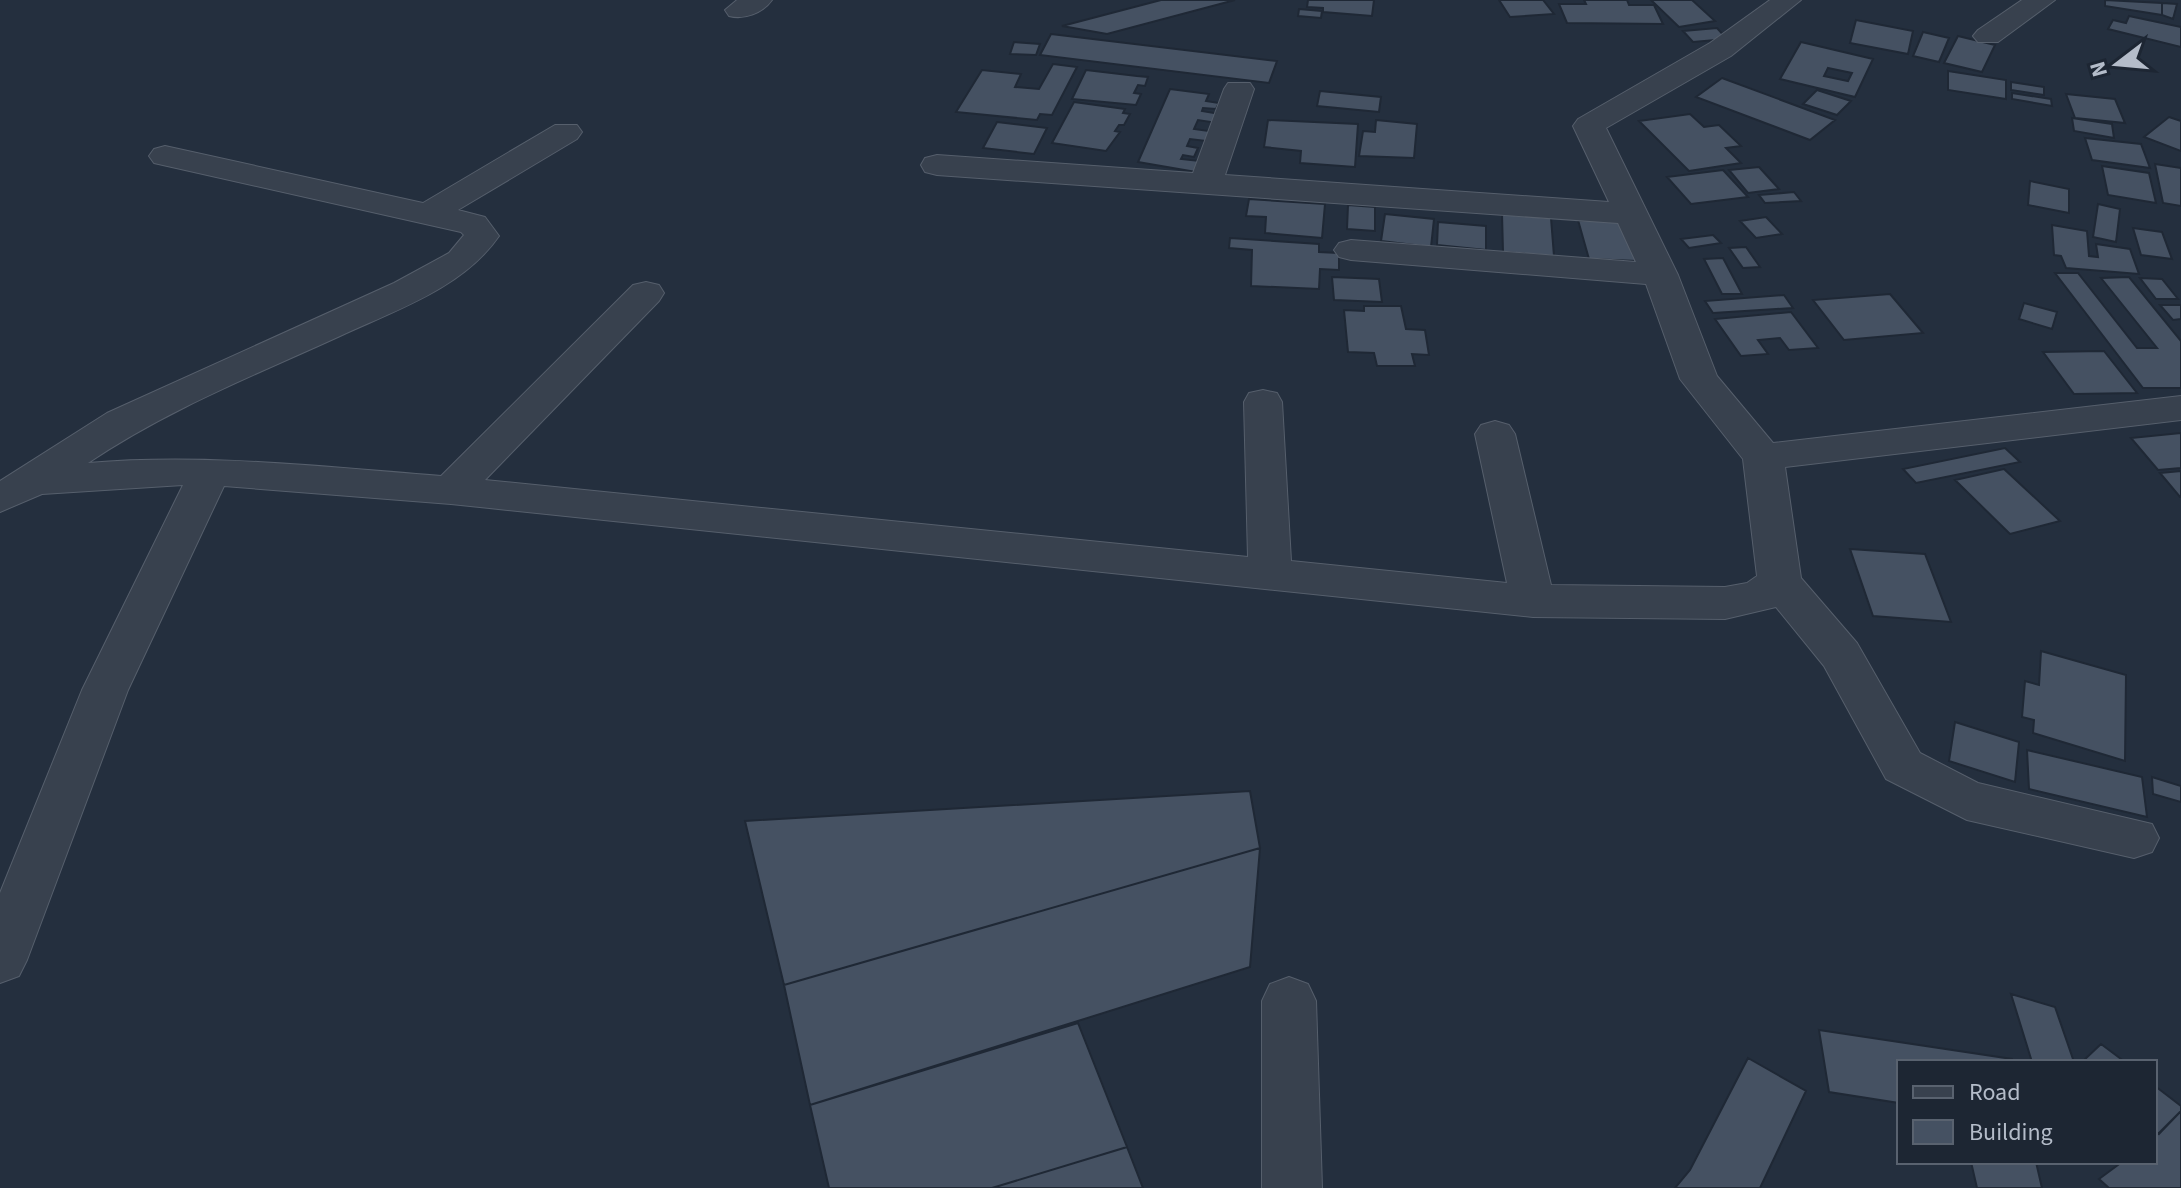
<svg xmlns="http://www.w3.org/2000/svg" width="2181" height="1188" font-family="'Source Sans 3',sans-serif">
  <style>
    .building { fill: #455162; stroke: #1f2835; stroke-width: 2; fill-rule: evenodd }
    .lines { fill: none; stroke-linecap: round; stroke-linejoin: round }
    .minor-casing { stroke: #565f6c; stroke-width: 2 }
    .minor { fill: #38414e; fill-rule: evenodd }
  </style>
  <rect width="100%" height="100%" fill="#242f3e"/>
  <path class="building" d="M1161,0H1235L1107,34L1062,26Z
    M1308,0H1374L1372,16L1323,12V8L1307,7Z
    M1499,0H1543L1554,14L1510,17Z
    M1584,0H1627L1629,5H1654L1663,24L1567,23L1559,4H1586Z
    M1651,0H1692L1715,21L1679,27Z
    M2105,0L2162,3V15L2105,6Z
    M2162,3L2177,4L2173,19L2162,15Z
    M1299,9L1322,11L1321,18L1298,16Z
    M2129,16L2181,27V47L2108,29L2113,20L2126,23Z
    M1856,20L1913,31L1908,54L1850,43Z
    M1717,28L1727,39L1693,42L1683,31Z
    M1923,32L1949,38L1939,62L1913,56Z
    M1051,34L1277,61L1269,83L1040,55Z
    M1958,36L1995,45L1982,72L1944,63Z
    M1014,42L1040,44L1036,55L1010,54Z
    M1801,42L1873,59L1855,97L1780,79ZM1828,68L1852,73L1848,81L1824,76Z
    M1053,64L1077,67L1052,115L1040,114L1037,120L956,112L982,70L1021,74L1015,87L1039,89Z
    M1086,70L1137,76L1148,77L1145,86L1138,85L1134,93L1141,94L1136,105L1072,99Z
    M1948,71L2006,80V99L1948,90Z
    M1722,78L1835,120L1810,140L1696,97Z
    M2011,82L2044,87V95L2011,90Z
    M1170,89L1209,94L1206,101L1219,103L1216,109L1203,108L1202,111L1220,114L1217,123L1198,120L1194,129L1209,131L1206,141L1190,139L1187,146L1198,148L1194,157L1183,155L1181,159L1200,161L1196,172L1138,162Z
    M1817,90L1851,101L1837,115L1803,104Z
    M1320,91L1381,97L1379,112L1317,106Z
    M2012,93L2051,99L2052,106L2012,99Z
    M2066,94L2115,99L2125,123L2075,118Z
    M1074,102L1125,109L1123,113L1130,114L1124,125H1119L1115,131L1120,132L1106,151L1052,143Z
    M1690,114L1704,127L1719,125L1741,146L1726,148L1741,163L1689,171L1639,121Z
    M2169,117L2181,121V151L2144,137Z
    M2072,118L2112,124L2114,138L2074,131Z
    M1268,120L1358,124L1355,167L1300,163L1301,151L1264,147Z
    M1376,120L1417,124L1414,158L1359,156L1363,131L1375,132Z
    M997,122L1047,128L1034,154L983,148Z
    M2085,138L2141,144L2150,168L2092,160Z
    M2155,164L2181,168V206L2163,203Z
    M2102,166L2149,173L2156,203L2108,195Z
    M1759,167L1779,189L1748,193L1729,170Z
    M1723,170L1748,197L1691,204L1667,177Z
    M2030,181L2069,189V213L2028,205Z
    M1794,192L1801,201L1765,203L1759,195Z
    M1249,199L1325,204L1322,238L1265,233L1266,217L1246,216Z
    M2098,204L2120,209L2116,242L2093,237Z
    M1348,205L1375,207V231L1347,229Z
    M1385,214L1434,219L1431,247L1381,241Z
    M1502,214L1551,218L1554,256L1503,252Z
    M1766,217L1782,234L1756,238L1740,221Z
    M1578,220L1624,221L1637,261L1589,259Z
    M1438,222L1486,226V250L1437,245Z
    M2052,225L2087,231L2089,256L2098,257L2096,244L2130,249L2139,274L2066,268L2061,256L2054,255Z
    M2133,228L2162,232L2172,259L2141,255Z
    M1713,235L1721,243L1689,248L1681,239Z
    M1230,238L1319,244V252L1339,253V270L1320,269L1319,289L1251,286L1252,250L1229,248Z
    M1746,247L1760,267L1743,268L1729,248Z
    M1723,258L1742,294H1722L1704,259Z
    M2055,273H2078L2137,348H2157L2101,278L2129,277L2181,341V388H2143Z
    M1332,277L1379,279L1382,302L1334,300Z
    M2140,278L2162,279L2178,299H2156Z
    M1890,294L1923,333L1844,340L1813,300Z
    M1784,295L1793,308L1713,313L1705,301Z
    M2024,303L2057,312L2052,329L2019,319Z
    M2160,305H2181V319L2173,320Z
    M1364,306H1401L1406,329L1425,330L1429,355L1412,354L1415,366H1377L1374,353L1348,352L1344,310L1364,311Z
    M1791,312L1818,348L1789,350L1780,338L1758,340L1768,354L1741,356L1715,319Z
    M2104,351L2137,393L2074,394L2043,352Z
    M2181,433V468L2158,470L2131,438Z
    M2005,448L2020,462L1916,483L1903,469Z
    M2004,469L2060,521L2010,534L1955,480Z
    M2181,471V497H2180L2160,473Z
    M1850,549L1925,554L1951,622L1873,616Z
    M2041,651L2126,675L2125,761L2033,733L2034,720L2022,717L2025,681L2039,685Z
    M1955,722L2019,742L2015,782L1949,761Z
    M2027,750L2142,777L2147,817L2029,789Z
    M2152,777L2181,786V802L2153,794Z
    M1250,791L1260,848L784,985L745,821Z
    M1260,848L1250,967L810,1105L784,985Z
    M2011,994L2055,1007L2074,1062H2032Z
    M1078,1023L1127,1147L992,1188H829L810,1105Z
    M1819,1030L2012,1059L2013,1062H1899V1103L1829,1092Z
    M2101,1044L2125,1062H2082Z
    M1748,1058L1806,1091L1760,1188H1675L1690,1170Z
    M2155,1086L2181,1106V1111L2159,1134L2155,1131Z
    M2181,1111V1188H2109L2099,1179L2122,1162H2155V1137Z
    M1127,1147L1143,1188H992Z
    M1971,1162H2036L2042,1188H1977Z"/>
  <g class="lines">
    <g class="minor-casing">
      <path id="minor" d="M737,0H772C763,13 744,20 729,16L725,10Z
        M1770,0H1801L1731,56L1606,128L1678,275L1717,376L1773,443L2181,396V420L1785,467L1801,578L1857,643L1920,753L1978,783L2152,824L2159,838L2152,852L2134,858L1967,820L1886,779L1824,666L1776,607L1725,619L1533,617L451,504L224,486L128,690L27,960L19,976L0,983V893L82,690L183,485L42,494L0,512V481L107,413L394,283L449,253L464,235L461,232L154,163L149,156L154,149L165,146L423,203L555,125H577L582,132L577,139L458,210L485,217L499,236C463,288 396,310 340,336C255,375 166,410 88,463C206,453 324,467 441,476L633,285L646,282L659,285L664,293L659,301L485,480L1248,557L1244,402L1249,393L1263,390L1277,393L1282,402L1291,561L1507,583L1475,434L1481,425L1495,421L1509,425L1515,434L1551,585L1725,587L1747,583L1757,576L1743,459L1680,379L1646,284L1351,260L1339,257L1334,250L1339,243L1351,240L1636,262L1618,223L937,175L925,172L921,165L925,158L937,155L1193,173L1224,89L1228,83H1250L1254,89L1225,175L1609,202L1573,126L1578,119L1710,43Z
        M2022,0H2055L1998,42H1978L1973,36L1978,30Z
        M1289,977L1308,984L1316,1001L1322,1188H1262V1001L1270,984Z"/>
    </g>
    <use href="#minor" class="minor"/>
  </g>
  <rect x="1897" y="1060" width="260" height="104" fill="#1d2633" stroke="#59626f" stroke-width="2"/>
  <rect x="1913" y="1086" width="40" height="12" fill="#38414e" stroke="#59626f" stroke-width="2"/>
  <text x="1969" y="1100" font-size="24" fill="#b4bcc9">Road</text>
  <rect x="1913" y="1120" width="40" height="24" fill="#455162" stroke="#59626f" stroke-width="2"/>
  <text x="1969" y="1140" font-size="24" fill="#b4bcc9">Building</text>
  <g transform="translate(2117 64) rotate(254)" stroke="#1d2633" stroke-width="6" paint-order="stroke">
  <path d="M0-6L14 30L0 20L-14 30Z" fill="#b4bcc9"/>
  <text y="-12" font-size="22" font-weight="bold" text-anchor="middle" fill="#b4bcc9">N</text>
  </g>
</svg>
